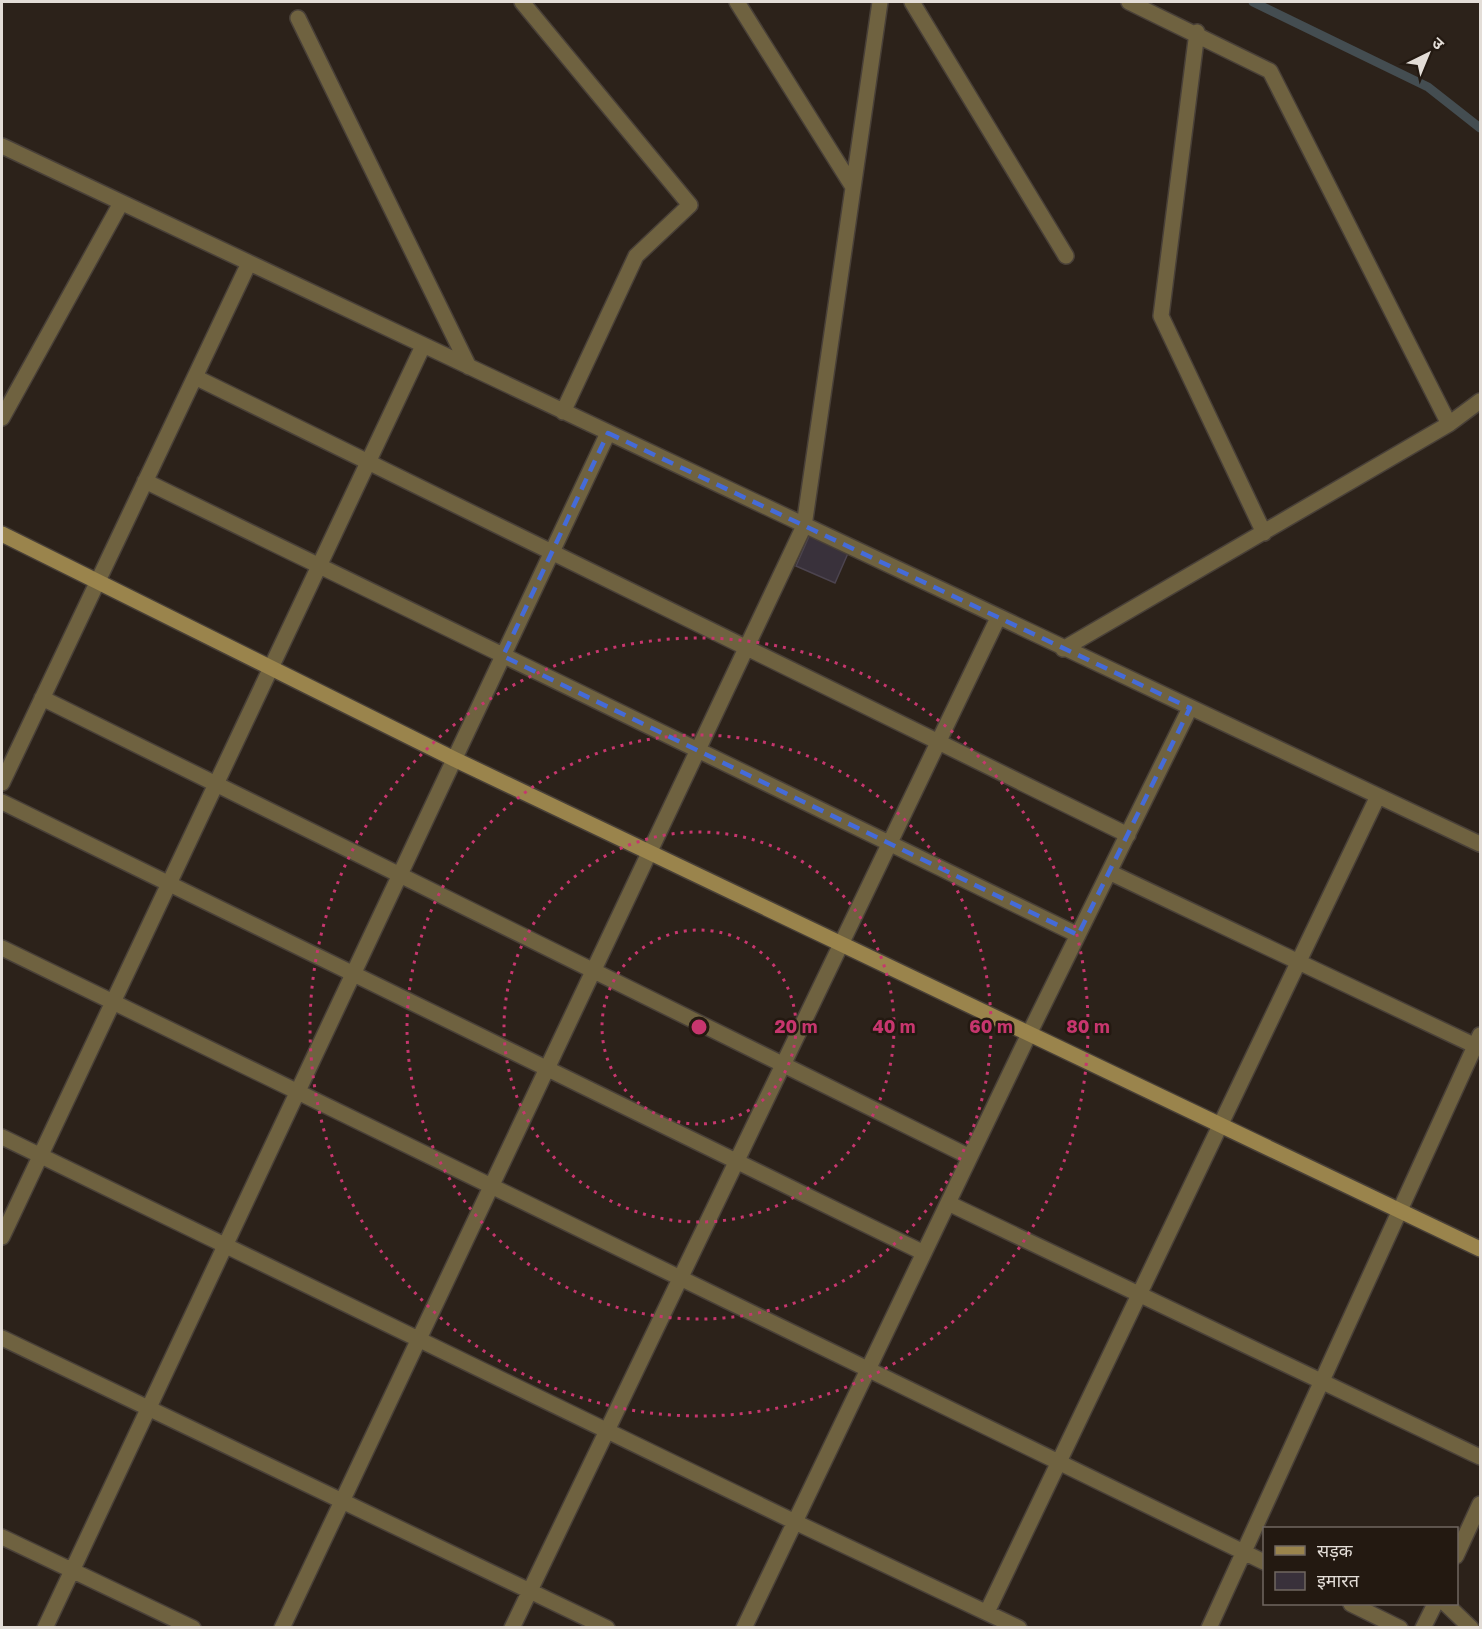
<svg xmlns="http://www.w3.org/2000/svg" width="1482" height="1629" font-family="'Golos Text','Noto Sans Devanagari',sans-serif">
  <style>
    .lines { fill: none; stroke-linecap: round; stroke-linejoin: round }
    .stream { stroke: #444d51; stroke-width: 9 }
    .building { fill: #39313b; stroke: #4c444f; stroke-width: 1.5 }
    .street-casing { stroke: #494038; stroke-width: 18 }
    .secondary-casing { stroke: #494038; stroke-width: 18 }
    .street { stroke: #6f6240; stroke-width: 15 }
    .secondary { stroke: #9a844c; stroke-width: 15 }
    .marked { fill: none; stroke: #456bd8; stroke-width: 4.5; stroke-dasharray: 12 8; stroke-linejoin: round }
    .ring { fill: none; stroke: #c7366e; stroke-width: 3; stroke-dasharray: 3 6 }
    .centre { fill: #c7366e; stroke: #231911; stroke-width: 3 }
    .ring-label { font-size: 18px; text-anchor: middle; font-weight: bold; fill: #c7366e; stroke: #231911; stroke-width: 5; stroke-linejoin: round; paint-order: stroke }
  </style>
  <rect width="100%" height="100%" fill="#2c221a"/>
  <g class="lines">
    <path class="stream" d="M1253,2L1428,87L1480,128"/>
  </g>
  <path class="building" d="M810,534L849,551L835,583L796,566Z"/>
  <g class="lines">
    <g class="street-casing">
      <path id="street" d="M522,2L690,205L636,256L563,412
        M737,2L853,187
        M912,2L1066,256
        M1129,2L1270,71L1449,424
        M298,18L469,367
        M1197,32L1161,316L1264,533
        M2,146L1480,844
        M195,377L1128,835
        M2,418L121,203
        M145,481L1078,935
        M1063,649L1449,424L1480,401
        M42,698L970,1157
        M2,783L249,263
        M2,802L924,1253
        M1109,872L1480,1048
        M2,948L1264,1562
        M2,1137L795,1522L1019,1628
        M948,1203L1480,1457
        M2,1237L423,346
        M2,1338L607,1628
        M2,1537L193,1628
        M1456,1556L1480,1504
        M1351,1604L1400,1628
        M1446,1604L1471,1628
        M987,1612L1378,796
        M45,1628L608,433
        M282,1628L804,526L880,2
        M512,1628L998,618
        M744,1628L1029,1034L1190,708
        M1209,1628L1480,1035
        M1423,1628L1435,1604"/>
    </g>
    <g class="secondary-casing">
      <path id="secondary" d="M2,534L454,759L1480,1249"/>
    </g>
    <use href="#street" class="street"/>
    <use href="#secondary" class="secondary"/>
  </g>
  <path class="marked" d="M608,433L1190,708L1078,935L503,656Z"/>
  <g class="ring">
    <circle cx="699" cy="1027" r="97"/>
    <circle cx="699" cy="1027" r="195"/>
    <circle cx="699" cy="1027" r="292"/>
    <circle cx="699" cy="1027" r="389"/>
  </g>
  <circle cx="699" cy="1027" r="9" class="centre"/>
  <g class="ring-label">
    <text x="796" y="1033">20 m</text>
    <text x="894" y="1033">40 m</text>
    <text x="991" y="1033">60 m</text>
    <text x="1088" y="1033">80 m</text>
  </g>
  <rect width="1482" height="1629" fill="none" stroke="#e3ddd7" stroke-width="6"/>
  <rect x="1263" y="1527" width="195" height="78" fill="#231911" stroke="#706760" stroke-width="1.5"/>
  <rect x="1275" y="1546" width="30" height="9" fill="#9a844c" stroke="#706760" stroke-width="1.5"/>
  <text x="1317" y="1557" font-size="18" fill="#e3ddd7">सड़क</text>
  <rect x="1275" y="1572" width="30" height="18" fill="#39313b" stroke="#706760" stroke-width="1.5"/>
  <text x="1317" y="1587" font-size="18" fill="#e3ddd7">इमारत</text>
  <g transform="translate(1428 54) rotate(43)" stroke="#231911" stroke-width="4.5" paint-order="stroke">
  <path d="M0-4.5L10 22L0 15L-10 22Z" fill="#e3ddd7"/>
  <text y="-9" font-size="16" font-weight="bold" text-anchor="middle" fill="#e3ddd7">उ</text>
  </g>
</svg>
